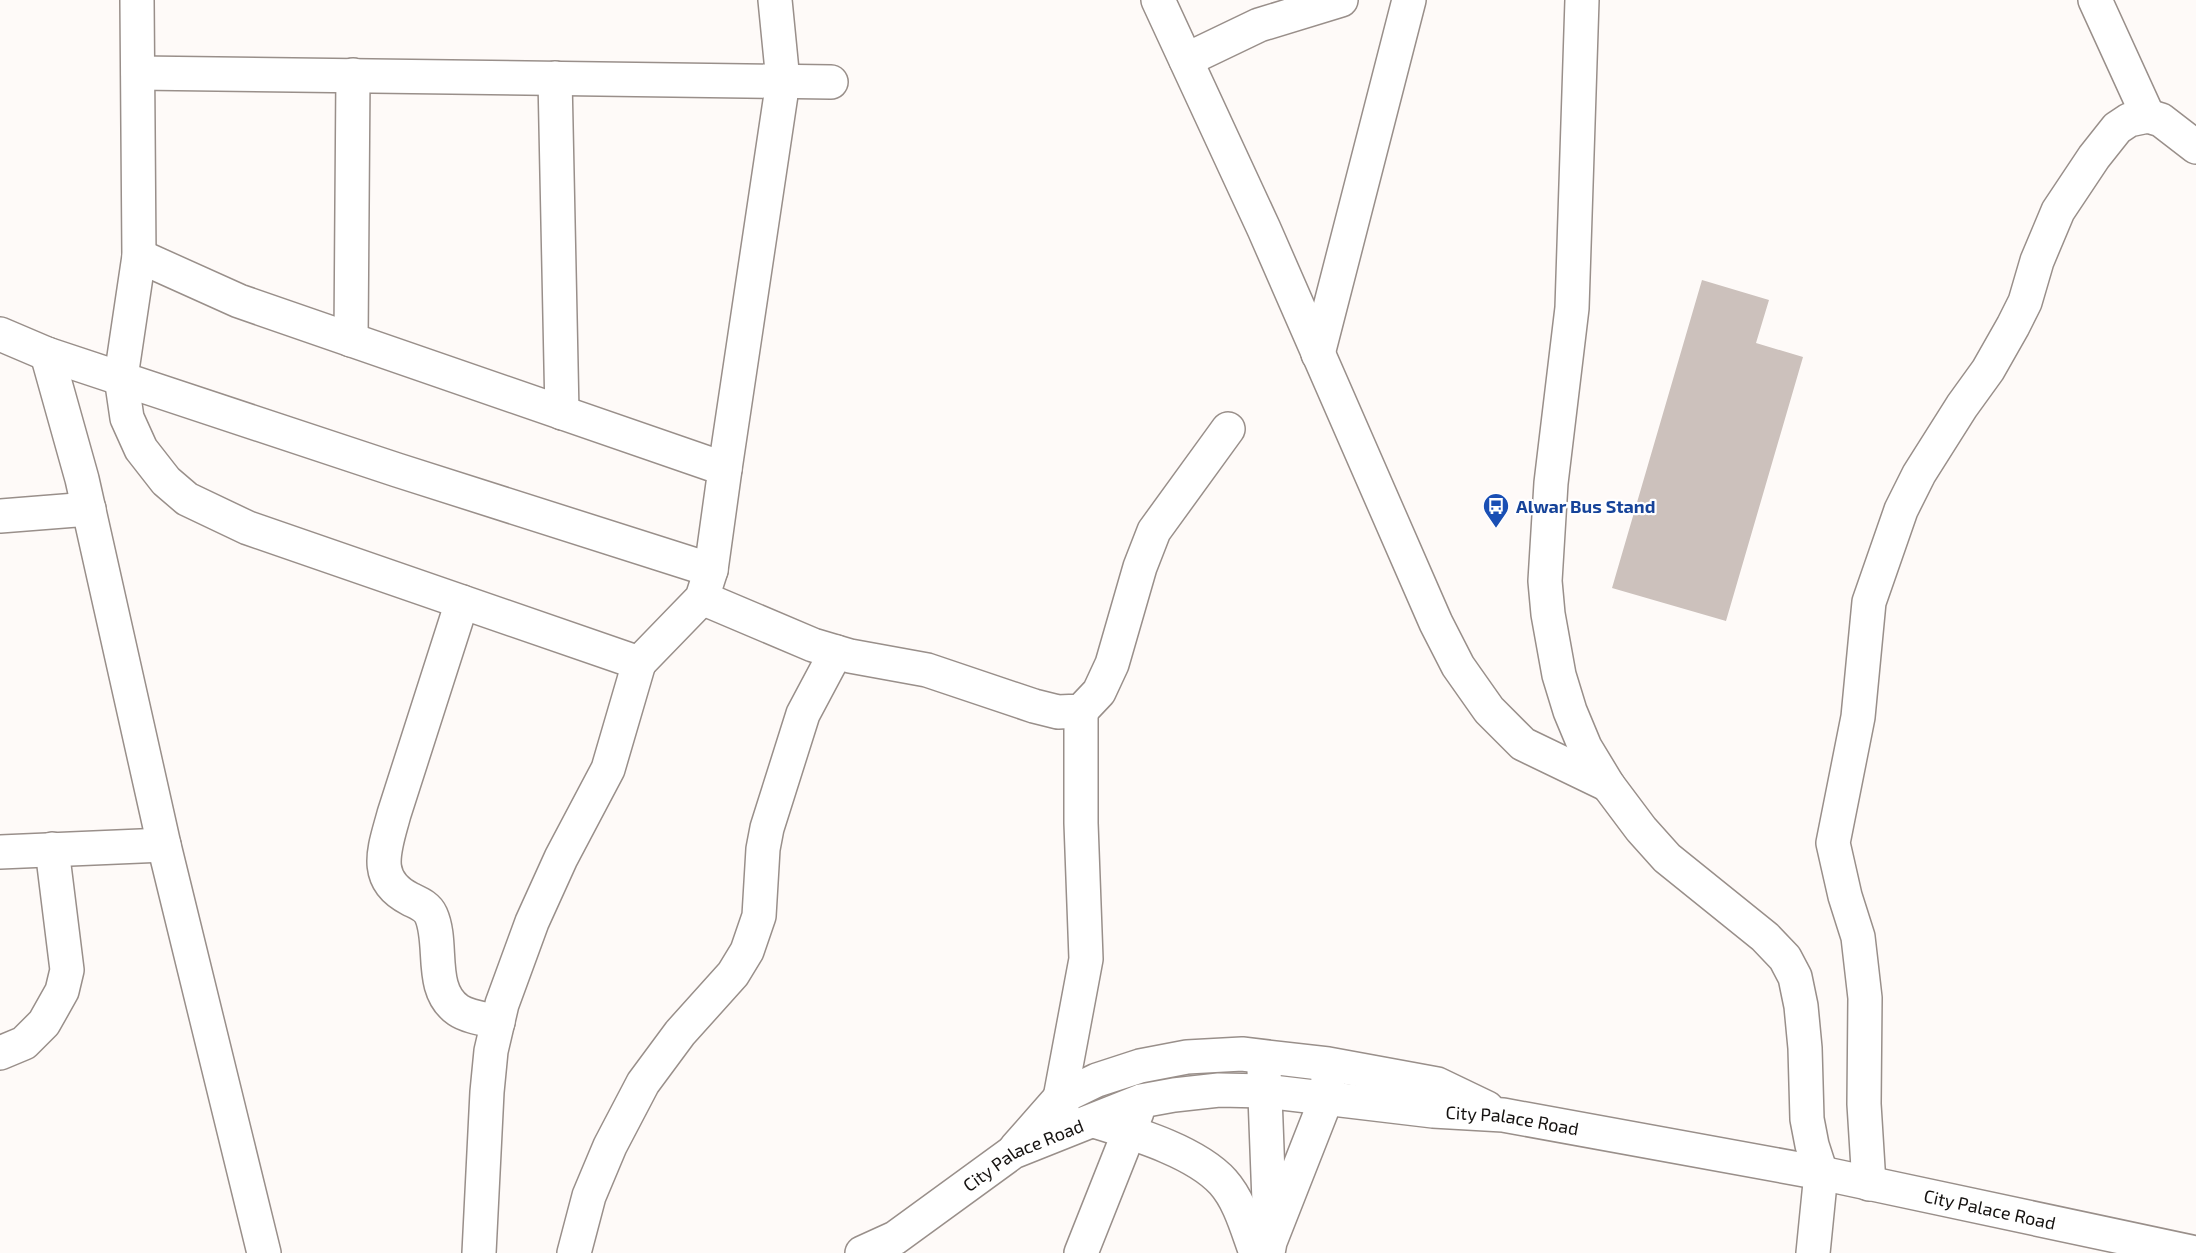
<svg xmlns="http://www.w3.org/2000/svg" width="2196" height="1253" font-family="'Exo 2',sans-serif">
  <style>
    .building { fill: #ccc1bc }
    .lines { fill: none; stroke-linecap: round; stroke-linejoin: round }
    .minor-casing { stroke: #998f8a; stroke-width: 36 }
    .minor { stroke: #fff; stroke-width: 33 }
    .labels { text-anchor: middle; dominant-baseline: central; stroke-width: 4.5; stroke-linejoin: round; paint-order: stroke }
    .transit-label { font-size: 18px; font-weight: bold; fill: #164399; stroke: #fff; text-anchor: start }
    .street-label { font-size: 18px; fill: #151210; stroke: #fff }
  </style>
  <rect width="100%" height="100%" fill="#fefaf8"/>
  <path class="building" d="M1702,280L1769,300L1756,343L1803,357L1726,621L1612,588Z"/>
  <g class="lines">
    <g class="minor-casing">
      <g id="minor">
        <path d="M137,0L139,256L121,377L127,418L141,449L166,481L187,499L248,528L639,663L608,769L561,858L532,922L502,1004L491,1051L487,1092L479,1253"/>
        <path d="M1158,0L1264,229L1436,623L1458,666L1489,710L1523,744L1608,785"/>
        <path d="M1582,0L1572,308L1551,483L1545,581L1548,614L1559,675L1570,711L1585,747L1608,785L1641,829L1667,858L1765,937L1785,958L1795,977L1801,1006L1805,1048L1807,1119L1812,1145L1821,1173L1813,1253"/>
        <path d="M2095,0L2148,116"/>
        <path d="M1186,60L1259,25L1341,0"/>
        <path d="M138,73L831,82"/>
        <path d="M555,78L562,413"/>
        <path d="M139,256L239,301L725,469L711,570L702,598L639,663"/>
        <path d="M0,334L47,354L397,470L711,570"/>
        <path d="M351,340L353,75"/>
        <path d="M47,354L82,479L164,845L264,1253"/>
        <path d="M1318,354L1409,0"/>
        <path d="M725,469L783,81L775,0"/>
        <path d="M0,516L89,509"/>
        <path d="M702,598L813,645L850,656L927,670L1034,706L1058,712L1081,711L1099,692L1112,664L1140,567L1154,531L1228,429"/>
        <path d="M462,602L394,814C385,848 371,879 410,899C418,903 427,906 431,915C444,944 428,989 458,1010C468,1017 486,1019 498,1022"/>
        <path d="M0,852L164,845"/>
        <path d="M0,1053L24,1043L44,1023L62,991L67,970L52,849"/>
        <path d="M1264,1070L1270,1228"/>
        <path d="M1063,1115L1060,1098L1086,959L1081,823V711"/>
        <path d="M1094,1121C1132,1133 1195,1151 1223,1182C1240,1201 1247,1229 1256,1253"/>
        <path d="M1016,1148L1060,1098L1097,1080L1140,1066L1187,1057L1242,1054L1328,1064L1437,1084L1487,1108"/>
        <path d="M1869,1184L1864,1104L1865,998L1858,937L1845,896L1833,843L1858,717L1869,602L1901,510L1919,474L1962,406L1988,370L2013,326L2025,302L2037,261L2058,211L2094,157L2117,128L2129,120L2148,116L2161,120L2196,147"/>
        <path d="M574,1253L589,1196L610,1146L643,1083L680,1033L733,974L747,951L759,916L763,849L767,828L803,714L836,652"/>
        <path id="s1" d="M862,1253L895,1238L1013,1152L1141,1101L1174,1095L1219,1090L1265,1091L1433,1111L1503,1115L1821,1173L2196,1253"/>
        <path d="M1081,1253L1137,1112"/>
        <path d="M1268,1253L1270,1242L1327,1097L1328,1077"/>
      </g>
    </g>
    <use href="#minor" class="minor"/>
  </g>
  <defs>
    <g id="bus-pin" transform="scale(1.35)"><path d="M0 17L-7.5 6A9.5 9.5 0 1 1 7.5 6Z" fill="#1a4fb4" stroke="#fff"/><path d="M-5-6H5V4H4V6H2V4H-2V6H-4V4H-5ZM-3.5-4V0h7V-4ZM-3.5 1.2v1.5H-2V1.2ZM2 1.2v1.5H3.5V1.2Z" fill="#fff"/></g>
  </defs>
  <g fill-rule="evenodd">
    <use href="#bus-pin" x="1496" y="506"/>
  </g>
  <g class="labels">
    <g class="transit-label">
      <text x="1516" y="506">Alwar Bus Stand</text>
    </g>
    <g class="street-label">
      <text stroke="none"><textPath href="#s1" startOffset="694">City Palace Road</textPath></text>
      <text stroke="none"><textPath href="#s1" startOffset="190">City Palace Road</textPath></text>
      <text stroke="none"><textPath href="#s1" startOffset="1180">City Palace Road</textPath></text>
    </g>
  </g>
</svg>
